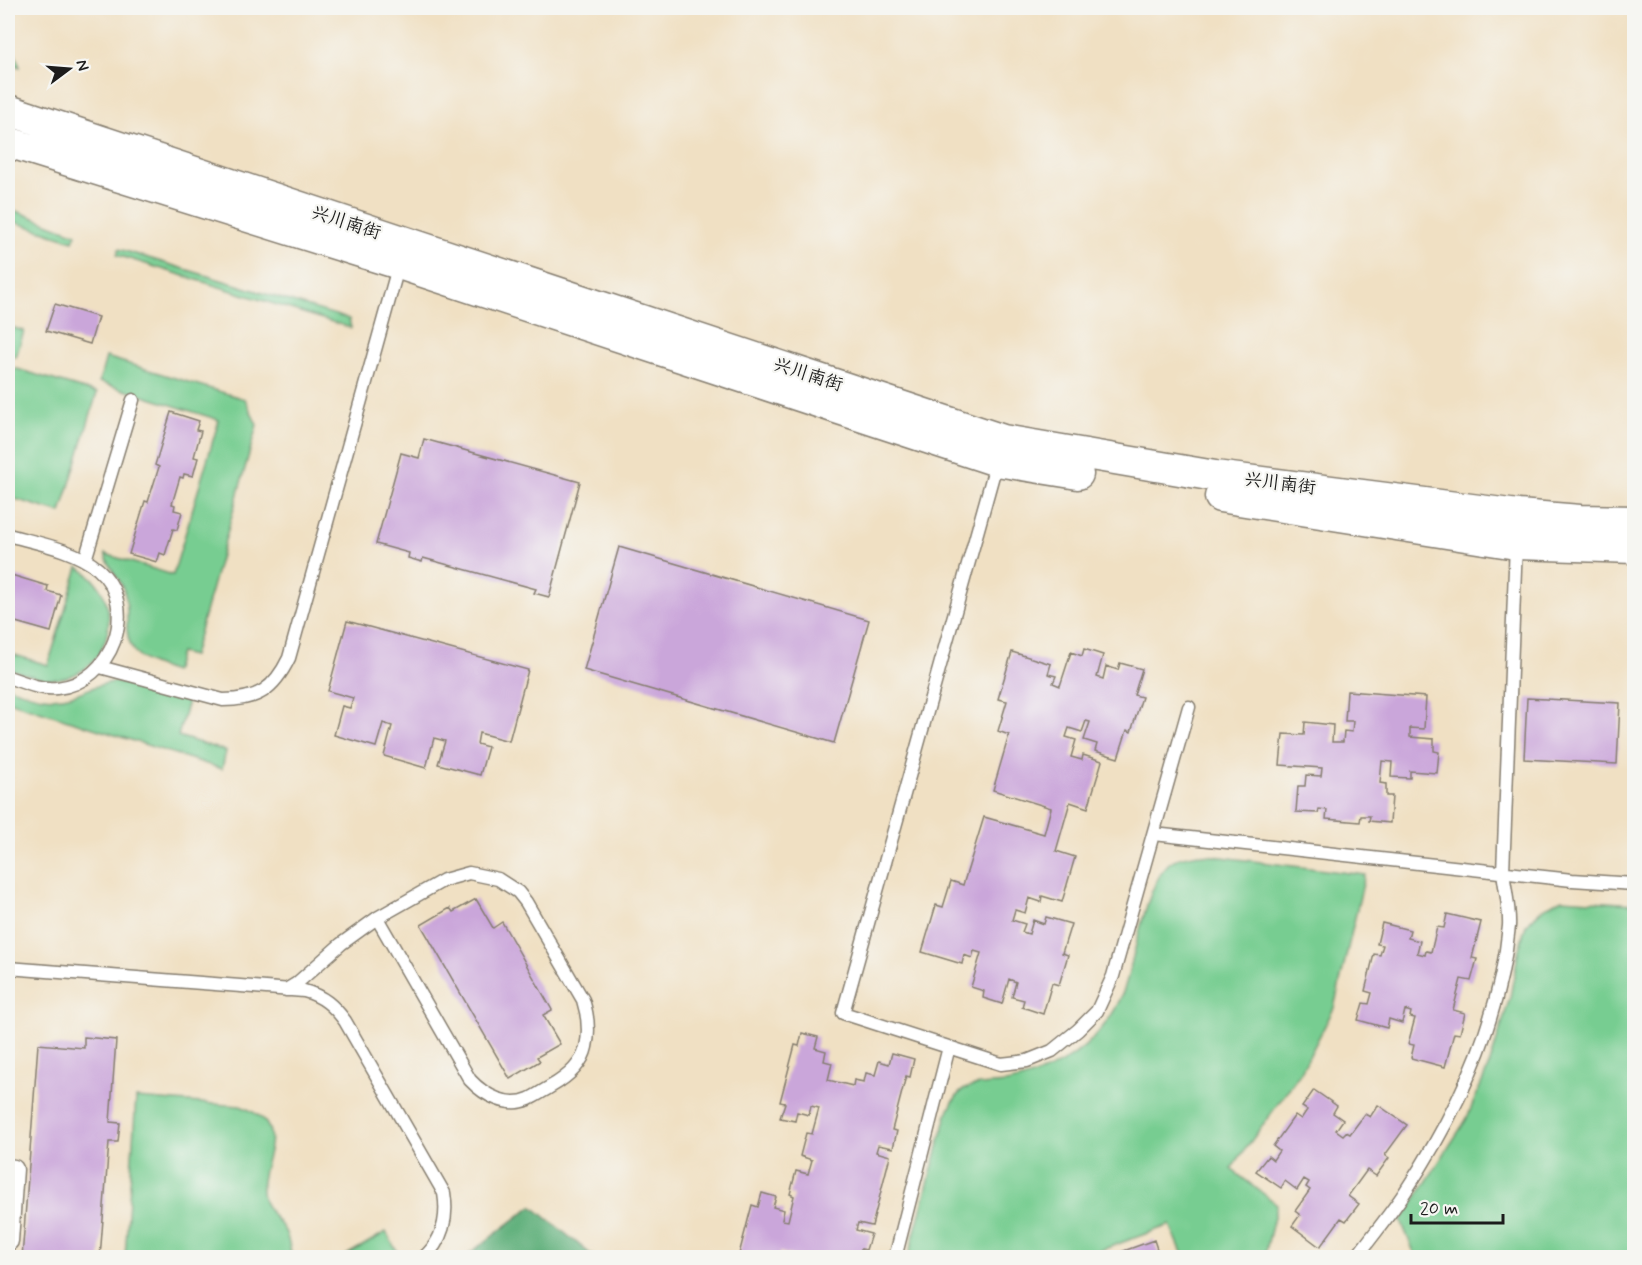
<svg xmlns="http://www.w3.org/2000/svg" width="1642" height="1265" font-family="Mynerve,'LXGW WenKai TC',sans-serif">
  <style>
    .green { fill: #77cd91; stroke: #4a7456; stroke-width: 1.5 }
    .forest { fill: #61b07b; stroke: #3e664c; stroke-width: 1.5 }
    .building { fill: #caa6da }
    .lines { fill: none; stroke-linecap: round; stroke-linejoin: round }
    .service-casing { stroke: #867e70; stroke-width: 15 }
    .pedestrian-casing { stroke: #867e70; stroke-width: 21 }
    .tertiary-casing { stroke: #867e70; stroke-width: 33 }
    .service { stroke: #fff; stroke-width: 12 }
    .pedestrian { stroke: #fff; stroke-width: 18 }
    .tertiary { stroke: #fff; stroke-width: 30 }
    .labels { text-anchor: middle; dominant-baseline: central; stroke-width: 4.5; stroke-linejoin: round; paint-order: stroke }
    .street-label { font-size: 18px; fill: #1c1c1c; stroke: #f6f6f2 }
  </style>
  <rect width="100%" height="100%" fill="#f6f6f2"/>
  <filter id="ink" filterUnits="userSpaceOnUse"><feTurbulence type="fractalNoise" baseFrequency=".0167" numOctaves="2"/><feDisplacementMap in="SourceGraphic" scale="12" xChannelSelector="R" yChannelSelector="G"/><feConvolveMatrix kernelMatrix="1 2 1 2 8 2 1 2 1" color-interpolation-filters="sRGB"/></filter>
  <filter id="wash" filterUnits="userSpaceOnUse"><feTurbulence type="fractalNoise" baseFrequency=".008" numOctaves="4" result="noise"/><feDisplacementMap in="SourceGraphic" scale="24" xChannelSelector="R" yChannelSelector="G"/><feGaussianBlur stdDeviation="1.35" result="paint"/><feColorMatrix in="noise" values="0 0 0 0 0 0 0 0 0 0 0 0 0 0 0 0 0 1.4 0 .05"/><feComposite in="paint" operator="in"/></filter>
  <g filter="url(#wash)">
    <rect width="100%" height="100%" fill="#f0e0c3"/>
    <path class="green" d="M8,35L20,67L8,64Z
      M8,208L76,234L73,241L8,220Z
      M119,249L349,319L351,328L117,255Z
      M8,326L24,331L16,357L8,355Z
      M106,357L245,399L257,425L193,656L180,653L174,672C150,664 129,659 127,629C127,616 128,603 124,591C120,578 109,568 105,554L173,575L219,420L99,382Z
      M14,368L97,393L61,513L8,497V389Z
      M78,567C128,595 114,673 57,679C40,681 23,673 8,668V653L48,665Z
      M113,682L129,684L188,701L178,736L226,751L222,769L8,701V687C29,694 49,702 72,695C86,691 98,684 113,682Z
      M1198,854L1365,875L1334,1008L1301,1072L1231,1169L1277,1204L1265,1255L1271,1257H1184L1170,1225L1082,1257H908L947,1114C951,1105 956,1094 965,1089C977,1083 993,1085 1006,1083C1045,1076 1082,1056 1105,1024C1112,1015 1119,1003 1123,992C1135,961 1145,880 1172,861C1178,857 1190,856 1198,854Z
      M1562,899L1634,904V1257H1416L1401,1221L1466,1120L1490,1063L1510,997L1519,949L1526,925L1543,908Z
      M136,1098L240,1106C300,1128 251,1165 264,1201C268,1212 279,1220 285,1231C289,1239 290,1249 292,1257H125Z
      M386,1232L400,1257H343Z"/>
    <path class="forest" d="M532,1206L594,1257H465Z"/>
    <g id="blocks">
      <path class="building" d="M55,304L98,317L90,344L46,331Z
        M171,412L199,421L196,430L201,431L194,457L198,458L193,476L184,474L183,478L180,477L172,504L175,505L174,510L182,512L177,530L173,529L165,555L160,553L157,562L129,554L145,501L148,502L159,467L155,465Z
        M424,439L580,482L549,597L534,593L536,589L423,558L422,562L408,558L409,553L376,544L401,453L419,458Z
        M619,547L869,620L834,743L584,670Z
        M8,574L48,586L47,591L61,595L51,632L12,621L11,624L8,623Z
        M347,621L528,670L509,741L479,733L477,744L488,747L480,775L438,764L445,741L434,738L426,768L384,756L392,726L383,723L376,747L334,735L342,706L350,708L353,698L328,691Z
        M1084,649L1103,655L1097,677L1103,679L1106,666L1118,670L1120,663L1142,669L1134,695L1142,697L1131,732L1127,730L1118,758L1095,751L1097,744L1084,740L1090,722L1086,721L1082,732L1069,728L1066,737L1076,740L1071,757L1082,760L1083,755L1102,761L1088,808L1070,802L1056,851L1075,857L1062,902L1042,896L1041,902L1029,898L1025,913L1015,910L1012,920L1025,924L1022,932L1029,934L1033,920L1044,924L1046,917L1071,924L1062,953L1068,955L1059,985L1052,983L1043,1014L1022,1007L1024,1000L1012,997L1016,982L1009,979L1002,1004L983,998L984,991L971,987L981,953L974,951L972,958L964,955L962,964L922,952L936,905L943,907L951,881L963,885L984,817L1044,834L1051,808L993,790L1009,735L998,731L1007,701L998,699L1012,652L1051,664L1048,674L1056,676L1053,683L1060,686L1071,652L1082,656Z
        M1347,691L1426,697L1424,729L1410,728V737L1434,739V751L1439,752L1437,773L1410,771V778L1391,777L1392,762L1382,761L1380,783L1386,784V796H1392L1390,823L1369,821L1370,816H1361L1360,822L1326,819L1327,810L1319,809L1318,813L1296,812L1298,786H1305L1306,775L1321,776L1322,768L1280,765L1283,734L1304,735L1305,722L1333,725L1332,742H1343L1344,731L1352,732L1353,721H1345Z
        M1527,698L1620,703L1617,764L1524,759Z
        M476,899L493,928L502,922L552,1010L543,1015L560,1044L537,1057L540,1061L510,1079L421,925L450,908L453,912Z
        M1447,914L1481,922L1472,958L1477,959L1471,981L1461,979L1453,1010L1465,1013L1460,1034L1454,1033L1445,1067L1411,1058L1414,1045L1408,1044L1415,1018L1410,1017L1411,1012L1405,1010L1402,1023L1389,1019L1387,1028L1358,1020L1363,1003L1369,1004L1372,993L1365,991L1374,954L1380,955L1383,945L1377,944L1382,923L1410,930L1408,938L1420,941L1417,953L1425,955L1426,951L1431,952L1437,927L1444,928Z
        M802,1033L818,1037L815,1048L826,1051L824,1061L832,1063L828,1080L853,1086L854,1080L864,1082L866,1073L875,1075L879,1061L889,1064L892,1053L914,1059L910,1077L906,1076L892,1130L897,1131L893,1148L878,1145L876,1152L890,1156L872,1226L858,1223L856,1230L871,1234L866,1250L861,1249L859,1258H800L780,1252L779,1258H738L752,1205L758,1207L762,1193L776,1197L773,1207L784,1210L782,1220L788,1221L794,1196L790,1194L796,1171L808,1174L812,1160L800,1156L806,1133L812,1134L819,1108L811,1106L809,1115L797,1112L795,1121L780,1118L785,1103L780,1102L795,1045L799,1046Z
        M84,1037L116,1040L110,1122L120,1123L118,1142H109L100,1258H22L38,1044L84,1048Z
        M1314,1090L1337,1106L1333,1113L1343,1120L1336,1130L1343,1135L1346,1132L1350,1134L1365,1114L1370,1117L1378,1105L1407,1125L1385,1155L1389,1158L1376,1176L1367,1170L1348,1196L1359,1204L1346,1221L1341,1218L1320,1247L1292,1226L1300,1215L1295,1211L1310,1190L1306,1187L1309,1182L1304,1179L1297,1190L1285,1181L1281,1188L1256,1171L1268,1156L1273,1160L1279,1151L1273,1146L1295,1115L1301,1119L1307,1110L1302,1107Z
        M1154,1240L1160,1258H1107V1257Z"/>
    </g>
  </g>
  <g filter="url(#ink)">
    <use href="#blocks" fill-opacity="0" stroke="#867e70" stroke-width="1.5"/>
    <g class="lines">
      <g class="service-casing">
        <path id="service" d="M997,461L843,1013L1001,1064L1027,1061L1052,1051L1078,1030L1097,1011L1113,976L1189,707
          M8,535C37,543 74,549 98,569C141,607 112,683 57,688C40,690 23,682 8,677
          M85,560L133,400
          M100,667L223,700C258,700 274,689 289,658L399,264
          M1154,834L1572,880L1634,884
          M8,968L304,991C323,996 334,1006 345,1021L444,1193C448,1217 443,1241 423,1258
          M286,990L296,984L341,944L377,918L444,880L469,873L498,879L518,892L526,902L583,1000C588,1016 590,1030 586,1047C582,1066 566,1078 550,1087C543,1091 536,1096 529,1099C508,1108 485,1096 470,1080L377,918
          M895,1258L949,1047
          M1356,1258C1372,1236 1390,1215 1405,1192C1457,1113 1500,1021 1509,926C1510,909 1505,889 1503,872L1516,544"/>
      </g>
      <g class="pedestrian-casing">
        <path id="pedestrian" d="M8,1168L14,1169L9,1241H8"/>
      </g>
      <g class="tertiary-casing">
        <path id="tertiary" d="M8,110L1003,440L1215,476L1518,515L1580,520L1634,521
          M8,142L399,264L997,461L1078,474
          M1220,497L1516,544L1634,548"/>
      </g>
      <use href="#service" class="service"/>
      <use href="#pedestrian" class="pedestrian"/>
      <use href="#tertiary" class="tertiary"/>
    </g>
  </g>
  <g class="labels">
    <g class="street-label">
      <text transform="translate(346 223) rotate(18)">兴川南街</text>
      <text transform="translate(808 375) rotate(18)">兴川南街</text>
      <text transform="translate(1280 484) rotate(7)">兴川南街</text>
    </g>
  </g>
  <rect width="1642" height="1265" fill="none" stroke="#f6f6f2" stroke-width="30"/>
  <g transform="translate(69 69) rotate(74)" stroke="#f6f6f2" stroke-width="4.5" paint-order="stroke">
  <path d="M0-4.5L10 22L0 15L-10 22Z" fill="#1c1c1c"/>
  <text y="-9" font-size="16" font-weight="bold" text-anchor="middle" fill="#1c1c1c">N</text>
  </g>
  <path d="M1411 1214v9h92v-9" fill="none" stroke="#1c1c1c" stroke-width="3"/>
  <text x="1420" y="1214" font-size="18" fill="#1c1c1c" stroke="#f6f6f2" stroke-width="4.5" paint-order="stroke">20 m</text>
</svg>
